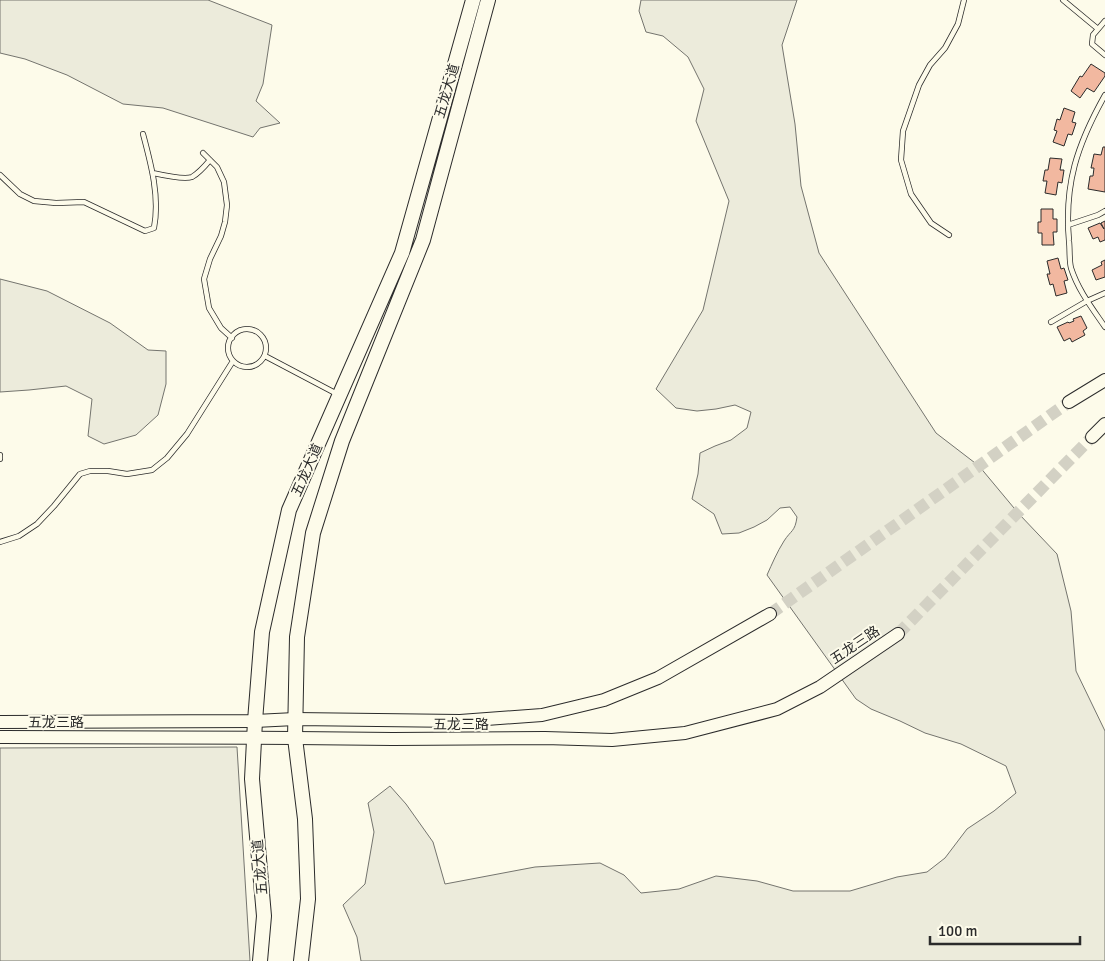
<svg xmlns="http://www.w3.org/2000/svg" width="1105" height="961" font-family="Signika,'Noto Sans SC',sans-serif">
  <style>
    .green { fill: #ecebdb; stroke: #74746e }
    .building { fill: #f2b8a0; stroke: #2b2b2b }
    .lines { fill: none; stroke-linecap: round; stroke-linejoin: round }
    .secondary-tunnel { stroke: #d3d1c4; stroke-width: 12; stroke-dasharray: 12 6; stroke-linecap: butt }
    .lane-casing { stroke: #2b2b2b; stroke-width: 6 }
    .secondary-casing { stroke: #2b2b2b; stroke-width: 14 }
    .primary-casing { stroke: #2b2b2b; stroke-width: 16 }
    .lane { stroke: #fdfbea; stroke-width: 4.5 }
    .secondary { stroke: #fdfbea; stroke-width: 12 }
    .primary { stroke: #fdfbea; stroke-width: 14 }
    .labels { text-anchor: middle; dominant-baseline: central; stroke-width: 4; stroke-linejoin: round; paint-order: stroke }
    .street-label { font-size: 14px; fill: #2b2b2b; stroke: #fdfbea }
  </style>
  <rect width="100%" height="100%" fill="#fdfbea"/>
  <path class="green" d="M0,0H208L272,25L263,84L256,101L280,123L260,128L253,137L163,108L123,104L67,75L25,59L0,53Z
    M641,0H797L782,45L795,124L801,186L819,253L936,433L979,466L1019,514L1057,554L1071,611L1076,671L1105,731V961H361L357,937L343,905L365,884L374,832L368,803L390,786L406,804L433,842L445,884L535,867L600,863L624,875L641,893L679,889L716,876L757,881L793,891H850L897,877L927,872L945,858L967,829L994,811L1016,793L1006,766L961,744L925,733L900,721L871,709L856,699L767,575C772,564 777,552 784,541C791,530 795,532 797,517L790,507L780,508L767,520L754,527L739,533L722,534L714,514L692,499L698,474L700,453L715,446L731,440L747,428L751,412L735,405L716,409L697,411L676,408L656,389L703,310L729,201L696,121L704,89L688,57L663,36L646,32L639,11Z
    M0,279L47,291L110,323L148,350L166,351V384L158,415L136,435L104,444L88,436L92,399L66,386L29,390L0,392Z
    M237,747L250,961H0V748Z"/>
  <path class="building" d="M1091,64L1105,73V76L1094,92L1087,88L1080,98L1071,91L1080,76L1082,77Z
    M1064,108L1075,112L1072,122L1076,123L1072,135L1068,134L1064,146L1053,142L1057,131L1054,130L1057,119L1060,120Z
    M1103,147H1105V192L1088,189L1090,176H1093L1094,168H1091L1094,154L1101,155Z
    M1050,158L1062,159L1060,170H1064L1062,183L1058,182L1056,195L1045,193L1047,181H1043L1045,170H1048Z
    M1041,209H1053V219H1057V232H1053L1054,245H1042V233H1038V222H1041Z
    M1105,221V240L1100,242L1098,237L1093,239L1088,228L1100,223L1104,229L1101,223Z
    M1058,258L1061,269L1064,268L1068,280L1064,281L1067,293L1056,296L1053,284L1050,285L1047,274H1050L1047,261Z
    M1105,260V277L1096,280L1092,270L1102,265L1101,262Z
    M1081,316L1087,328L1083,331L1085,335L1072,342L1070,338L1064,341L1057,327L1068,322L1069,323L1074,321L1073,319Z"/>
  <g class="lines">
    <path class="secondary-tunnel" d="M770,614L1069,402
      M898,634L1092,437"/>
    <g class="lane-casing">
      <path id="lane" d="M1063,0L1098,29
        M1105,21L1093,35L1092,44L1105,55
        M1105,95C1077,145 1064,184 1069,241C1070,250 1069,260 1071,268C1078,290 1092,308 1105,327
        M203,153L217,167L224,182L227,205L225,222L221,236L210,259L204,279L209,308L221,328L232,338
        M153,173C162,175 184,180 192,177C199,173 205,166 210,160
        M0,175L20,194L34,201L56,203L84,202L145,231L154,228C160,197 151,164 143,134
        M1068,225L1098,215L1105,211
        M949,235L931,223L911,194L901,160L903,131L919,85L930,65L945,48L958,24L964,0
        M1051,322L1087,301L1105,293
        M228 348a19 19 0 1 1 38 0a19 19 0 1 1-38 0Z
        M265,356L339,395
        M0,455V459
        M0,542L19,536L37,524L54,506L80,474L90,471H108L127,474L152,470L167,458L187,434L233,361"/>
    </g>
    <g class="secondary-casing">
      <path id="secondary" d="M1069,402L1105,380
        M1092,437L1105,424
        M0,722L255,721L295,719L460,721L542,715L604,700L658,678L770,614
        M0,737L295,738L393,739L545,738L612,740L685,733L777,709L820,687L898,634"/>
    </g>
    <g class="primary-casing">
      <path id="primary" d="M260,961L264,916L252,779L255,721L262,632L289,510L402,253L473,0
        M301,961L308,899L305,819L295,738L297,637L313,533L342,441L423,240L488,0"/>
    </g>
    <use href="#lane" class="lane"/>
    <use href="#secondary" class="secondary"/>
    <use href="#primary" class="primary"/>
  </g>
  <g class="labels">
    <g class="street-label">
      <text transform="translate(447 91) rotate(-74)">五龙大道</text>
      <text transform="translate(307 470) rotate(-66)">五龙大道</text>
      <text transform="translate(855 645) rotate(-34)">五龙三路</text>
      <text x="56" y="722">五龙三路</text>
      <text x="461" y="724">五龙三路</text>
      <text transform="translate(260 867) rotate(-95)">五龙大道</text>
    </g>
  </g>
  <path d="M930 936v8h150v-8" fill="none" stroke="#2b2b2b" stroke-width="2.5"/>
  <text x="938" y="936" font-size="15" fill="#2b2b2b" stroke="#fdfbea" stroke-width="4" paint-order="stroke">100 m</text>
</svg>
